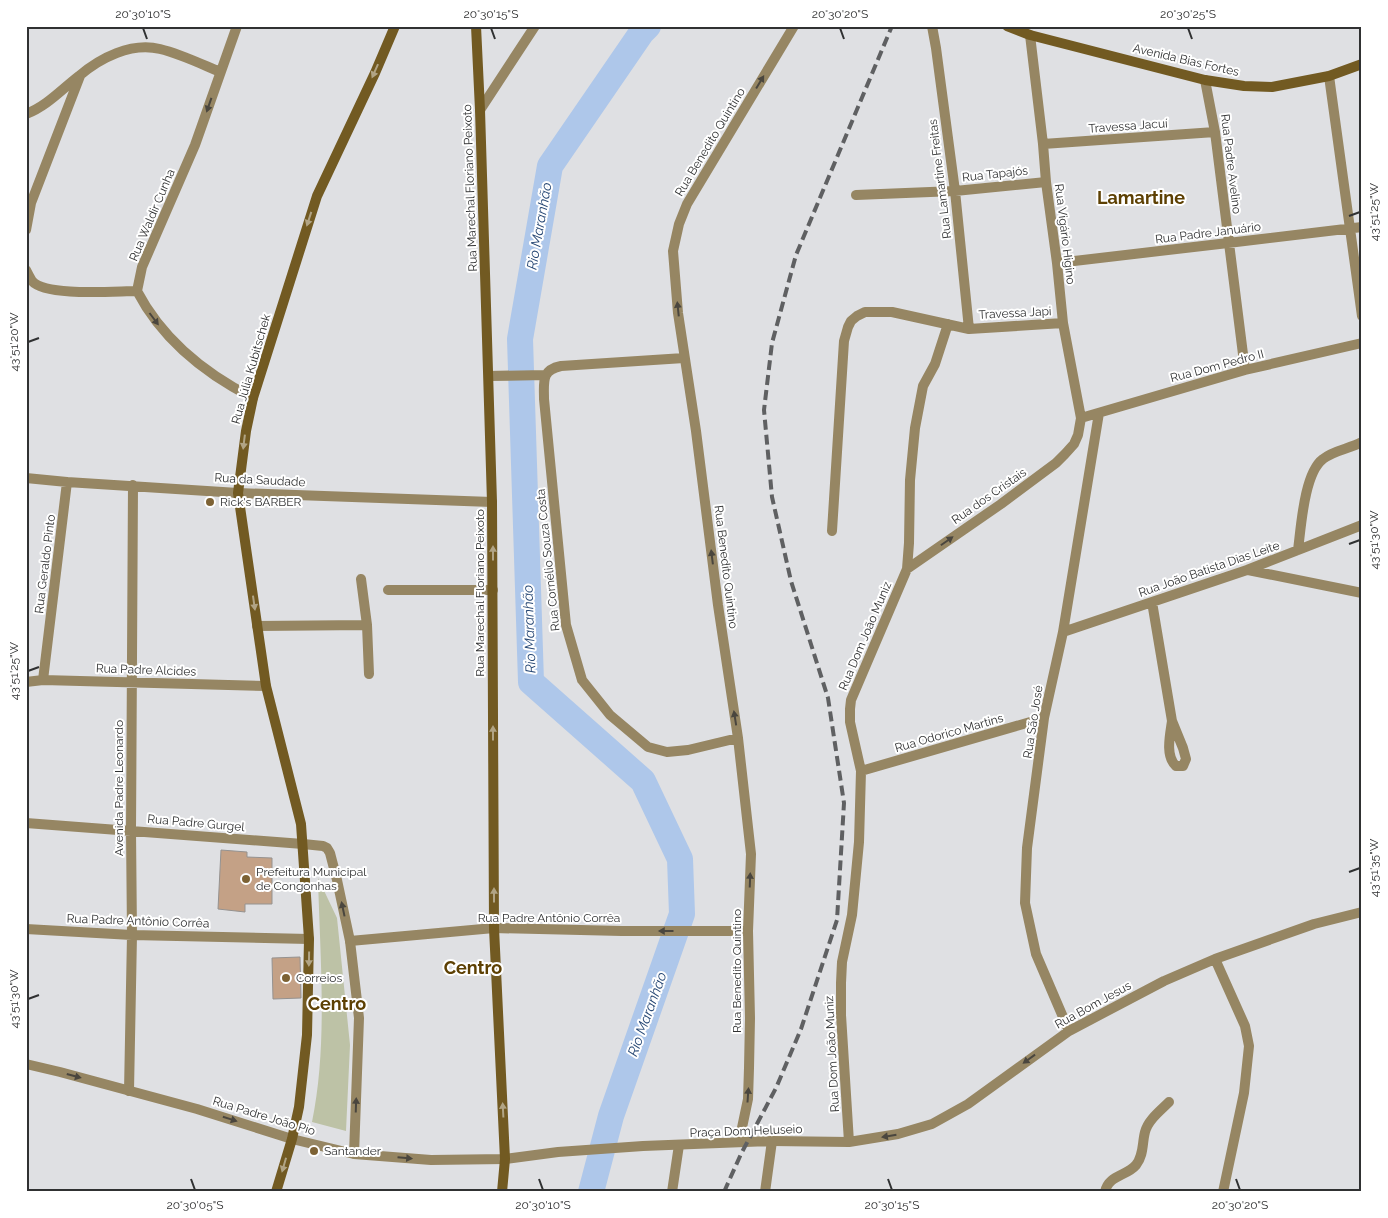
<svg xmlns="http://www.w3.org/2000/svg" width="1388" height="1218" font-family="Raleway,sans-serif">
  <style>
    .green { fill: #bdc2a6 }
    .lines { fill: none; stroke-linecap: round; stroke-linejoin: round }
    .river { stroke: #aec7ea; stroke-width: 26 }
    .building { fill: #c4a186; stroke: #959290 }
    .pedestrian { stroke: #968663; stroke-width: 10 }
    .minor { stroke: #968663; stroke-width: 10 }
    .tertiary { stroke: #968663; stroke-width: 10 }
    .secondary { stroke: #725a22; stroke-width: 10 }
    .rail { stroke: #5f6062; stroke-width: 4; stroke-dasharray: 10 5; stroke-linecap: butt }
    .oneway { fill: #b1a485 }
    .oneway2 { fill: #4a463e }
    .ticks { fill: none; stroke: #303132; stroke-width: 2 }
    .poi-dot { fill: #7d6234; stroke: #fff; stroke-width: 2 }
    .labels { text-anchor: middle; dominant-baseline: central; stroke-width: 4; stroke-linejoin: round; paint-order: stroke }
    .street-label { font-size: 12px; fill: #303132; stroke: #fff }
    .poi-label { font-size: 12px; fill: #303132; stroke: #fff; text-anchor: start }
    .water-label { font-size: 14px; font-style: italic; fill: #264774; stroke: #fff }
    .district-label { font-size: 18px; font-weight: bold; fill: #5d4003; stroke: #fff }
    .neatline { fill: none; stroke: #303132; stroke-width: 2 }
    .ticks-label { font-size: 12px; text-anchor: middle; fill: #303132 }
  </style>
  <rect width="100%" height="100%" fill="#dfe0e3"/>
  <path class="green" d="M318,878L337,918L350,1045L346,1131L312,1122C328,1045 320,957 318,878Z"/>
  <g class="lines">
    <path class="river" d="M591,1192L611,1116L682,914L680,859L643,781L531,682L520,339L550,166L642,32L648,26"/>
  </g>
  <path class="building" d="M221,850L247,852V857L272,858V904H245V912L218,909Z
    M300,957L301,998L273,999L272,958Z"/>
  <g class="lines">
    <path class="pedestrian" d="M350,941L494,928"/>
    <path class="minor" d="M237,26L195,145L142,267L137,291C162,339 204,373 253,398
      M932,26L936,48L955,191L969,329
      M1329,76L1362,316
      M1205,80L1215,132L1245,370
      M480,110L535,26
      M26,114C47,106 62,89 79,76C100,58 131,42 160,49C181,54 201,64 220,72
      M1043,144L1215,132
      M856,195L955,191L1046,182
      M26,230L31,203L80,76
      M1057,263L1228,243L1362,227
      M26,270C28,274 30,278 32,281C46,297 115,291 137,291
      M684,358L561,366C541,370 544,382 544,399L566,625L582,680L610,715L648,747L667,752L688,750L738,738
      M489,376L545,375
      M1081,418L1245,370L1362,343
      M26,478L67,482L238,493L492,502
      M832,531L844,341L848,327L851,321L857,316L865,312H892L969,329L1063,323
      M1298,550C1301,528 1304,473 1323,459C1334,450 1349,449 1362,442
      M907,569L1001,504L1056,463L1065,454L1074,444L1078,435L1081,418L1063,323L1057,263L1046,182L1043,144L1030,35
      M1248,570L1362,593
      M361,579L367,625
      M388,590H493
      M1152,602L1172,721L1183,748L1186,759L1183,766H1176C1165,756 1170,735 1172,721
      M257,626L367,625L369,674
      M1063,632L1247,570L1362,525
      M43,680L67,482
      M26,682L43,680L266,686
      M861,771L1044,718
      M26,823L303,844
      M494,928L622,931H748
      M26,929L132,935L309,939
      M1215,959L1245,1026L1249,1046L1244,1093L1223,1192
      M1069,1031L1036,954L1025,903L1027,848L1044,718L1063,632L1099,413
      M129,1091L132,935L131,831L133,485
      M772,1141L849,1142L898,1134L932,1124L968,1104L1069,1031L1164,981L1215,959L1314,924L1362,912
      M739,1142L748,1099L749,1068L750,1018L748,931L751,854L738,738L718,605L696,431L678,313L673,251L679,224L687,204L794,26
      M849,1142L841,1015V983L842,962L852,915L859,842L861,771L850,722V709L851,700L907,569L909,543L910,480L915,428L923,386L935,364L948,324
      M672,1192L679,1145
      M1105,1192C1108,1175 1127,1176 1136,1165C1144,1155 1142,1143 1145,1132C1148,1120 1160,1111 1169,1102"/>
    <path class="tertiary" d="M303,844L323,846L327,848L330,853L337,880L350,941L359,1018L354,1154
      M26,1064L60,1072L197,1109L292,1139L354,1154L431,1160L505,1159L558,1152L643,1146L772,1141L765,1192"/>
    <path class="secondary" d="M476,26L480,110L492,502L494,928L505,1159L502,1192
      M1007,26L1030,35L1205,80L1244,86L1272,87L1329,76L1362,64
      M276,1192L292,1139L299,1107L307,1035L309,939L301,824L266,686L238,493L246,431L253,398L317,196L375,73L395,26"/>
    <path class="rail" d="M724,1192L741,1154L776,1088L801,1029L837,920L844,803L828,698L791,581L772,497L764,410L772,343L796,255L892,26"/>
  </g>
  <defs><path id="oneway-solid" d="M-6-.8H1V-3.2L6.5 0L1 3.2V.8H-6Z" transform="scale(1.25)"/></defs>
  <g class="oneway">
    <use href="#oneway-solid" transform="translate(375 71) rotate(114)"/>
    <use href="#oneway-solid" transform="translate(309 219) rotate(108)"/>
    <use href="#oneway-solid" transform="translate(244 442) rotate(97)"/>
    <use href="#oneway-solid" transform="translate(493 553) rotate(-90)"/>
    <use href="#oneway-solid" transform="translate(254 603) rotate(82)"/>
    <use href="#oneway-solid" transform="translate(493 733) rotate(-90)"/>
    <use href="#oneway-solid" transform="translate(494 895) rotate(-90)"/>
    <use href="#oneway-solid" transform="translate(309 959) rotate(91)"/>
    <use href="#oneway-solid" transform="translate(503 1110) rotate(-93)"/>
    <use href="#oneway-solid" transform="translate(284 1165) rotate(106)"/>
  </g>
  <g class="oneway2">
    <use href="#oneway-solid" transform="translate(760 82) rotate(-59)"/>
    <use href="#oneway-solid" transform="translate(209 105) rotate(109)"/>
    <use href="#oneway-solid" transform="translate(678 309) rotate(-96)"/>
    <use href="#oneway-solid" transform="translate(154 319) rotate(53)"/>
    <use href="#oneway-solid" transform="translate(947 541) rotate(-35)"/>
    <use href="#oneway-solid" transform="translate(712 557) rotate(-97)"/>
    <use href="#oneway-solid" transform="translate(735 718) rotate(-99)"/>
    <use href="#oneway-solid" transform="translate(750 880) rotate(-88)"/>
    <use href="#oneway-solid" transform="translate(343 909) rotate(-102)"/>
    <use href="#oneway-solid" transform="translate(666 931) rotate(-180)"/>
    <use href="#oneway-solid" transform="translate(1029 1059) rotate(144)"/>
    <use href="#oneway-solid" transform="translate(74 1076) rotate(15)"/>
    <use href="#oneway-solid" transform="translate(748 1095) rotate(-86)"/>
    <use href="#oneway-solid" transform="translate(356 1105) rotate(-88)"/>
    <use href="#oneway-solid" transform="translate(230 1119) rotate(18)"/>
    <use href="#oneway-solid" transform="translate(889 1136) rotate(171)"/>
    <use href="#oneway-solid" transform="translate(405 1158) rotate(5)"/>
  </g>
  <path class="ticks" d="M143,28L147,39M491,28L495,39M840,28L844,39M1188,28L1192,39M1349,216L1360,212M28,342L39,338M1349,544L1360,540M28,671L39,667M1349,872L1360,868M28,999L39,995M191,1179L195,1190M539,1179L543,1190M888,1179L892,1190M1236,1179L1240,1190"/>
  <g class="poi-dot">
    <circle cx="210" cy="502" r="5"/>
    <circle cx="246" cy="879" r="5"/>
    <circle cx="286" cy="978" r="5"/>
    <circle cx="314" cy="1151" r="5"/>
  </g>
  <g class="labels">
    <g class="street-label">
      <text transform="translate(1186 60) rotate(13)">Avenida Bias Fortes</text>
      <text transform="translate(1128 126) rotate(-4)">Travessa Jacuí</text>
      <text transform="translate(710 142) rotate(-59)">Rua Benedito Quintino</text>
      <text transform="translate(1231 164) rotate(83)">Rua Padre Avelino</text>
      <text transform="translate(995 174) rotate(-6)">Rua Tapajós</text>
      <text transform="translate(940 179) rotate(-97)">Rua Lamartine Freitas</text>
      <text transform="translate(470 188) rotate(-92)">Rua Marechal Floriano Peixoto</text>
      <text transform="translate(152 215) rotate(-67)">Rua Waldir Cunha</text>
      <text transform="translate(1208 233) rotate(-7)">Rua Padre Januário</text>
      <text transform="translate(1065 234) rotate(83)">Rua Vigário Higino</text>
      <text transform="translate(1015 313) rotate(-3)">Travessa Japi</text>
      <text transform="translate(1217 366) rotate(-15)">Rua Dom Pedro II</text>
      <text transform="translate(251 369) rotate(-74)">Rua Júlia Kubitschek</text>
      <text transform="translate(260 480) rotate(3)">Rua da Saudade</text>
      <text transform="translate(989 496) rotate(-35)">Rua dos Cristais</text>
      <text transform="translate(548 560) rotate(-96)">Rua Cornélio Souza Costa</text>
      <text transform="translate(45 564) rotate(-83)">Rua Geraldo Pinto</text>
      <text transform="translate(726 567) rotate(83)">Rua Benedito Quintino</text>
      <text transform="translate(1209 569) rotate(-19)">Rua João Batista Dias Leite</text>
      <text transform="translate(480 593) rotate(-90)">Rua Marechal Floriano Peixoto</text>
      <text transform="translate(865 636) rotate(-67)">Rua Dom João Muniz</text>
      <text transform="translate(146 670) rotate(2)">Rua Padre Alcides</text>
      <text transform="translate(1033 722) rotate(-81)">Rua São José</text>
      <text transform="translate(949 733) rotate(-16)">Rua Odorico Martins</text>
      <text transform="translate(119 788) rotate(-90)">Avenida Padre Leonardo</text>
      <text transform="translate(196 823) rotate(5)">Rua Padre Gurgel</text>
      <text x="549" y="918">Rua Padre Antônio Corrêa</text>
      <text transform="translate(138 921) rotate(2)">Rua Padre Antônio Corrêa</text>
      <text transform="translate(737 971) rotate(-90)">Rua Benedito Quintino</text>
      <text transform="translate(1093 1005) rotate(-29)">Rua Bom Jesus</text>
      <text transform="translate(832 1054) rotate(-93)">Rua Dom João Muniz</text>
      <text transform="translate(264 1116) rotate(17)">Rua Padre João Pio</text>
      <text transform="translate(746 1131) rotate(-2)">Praça Dom Heluseio</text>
    </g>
    <g class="poi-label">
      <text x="220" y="502">Rick's BARBER</text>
      <text x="256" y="872">Prefeitura Municipal<tspan x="256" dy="14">de Congonhas</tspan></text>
      <text x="296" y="978">Correios</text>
      <text x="324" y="1151">Santander</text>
    </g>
    <g class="water-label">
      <text transform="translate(539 226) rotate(-80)">Rio Maranhão</text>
      <text transform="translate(529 629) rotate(-92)">Rio Maranhão</text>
      <text transform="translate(647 1014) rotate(-70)">Rio Maranhão</text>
    </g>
    <g class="district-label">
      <text x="1141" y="197">Lamartine</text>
      <text x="473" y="967">Centro</text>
      <text x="337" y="1003">Centro</text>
    </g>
  </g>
  <rect width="1388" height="1218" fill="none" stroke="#ffffff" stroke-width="55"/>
  <rect x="28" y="28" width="1332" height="1162" class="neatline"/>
  <g class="ticks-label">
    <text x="143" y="18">20°30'10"S</text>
    <text x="491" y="18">20°30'15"S</text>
    <text x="840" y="18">20°30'20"S</text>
    <text x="1188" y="18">20°30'25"S</text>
    <text transform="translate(1374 212) rotate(-90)" y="4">43°51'25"W</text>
    <text transform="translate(14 342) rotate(-90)" y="4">43°51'20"W</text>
    <text transform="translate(1374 540) rotate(-90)" y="4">43°51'30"W</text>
    <text transform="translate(14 671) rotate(-90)" y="4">43°51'25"W</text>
    <text transform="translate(1374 868) rotate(-90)" y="4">43°51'35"W</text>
    <text transform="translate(14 999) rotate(-90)" y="4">43°51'30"W</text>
    <text x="195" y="1209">20°30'05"S</text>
    <text x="543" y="1209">20°30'10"S</text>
    <text x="892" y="1209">20°30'15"S</text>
    <text x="1240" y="1209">20°30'20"S</text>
  </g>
</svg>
